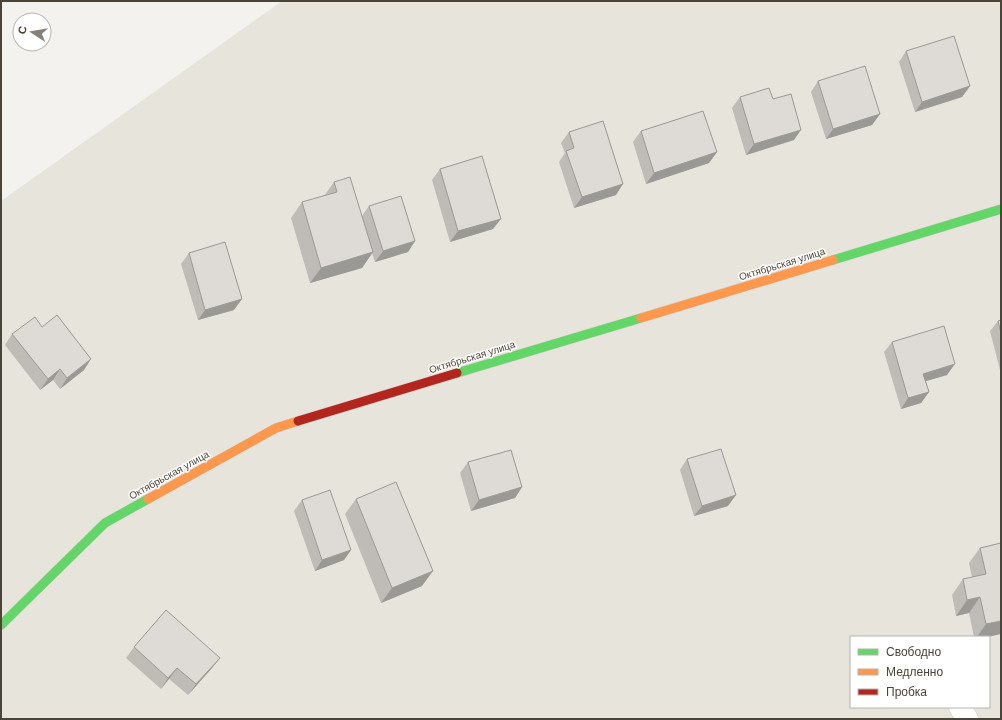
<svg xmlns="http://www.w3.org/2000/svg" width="1002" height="720" font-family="Helvetica,sans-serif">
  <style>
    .residential { fill: #e7e4dc; fill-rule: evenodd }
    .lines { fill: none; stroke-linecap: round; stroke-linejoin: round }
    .street-casing { stroke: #d2d0cb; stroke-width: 23 }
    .fast-casing { stroke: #d3cfc5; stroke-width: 10 }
    .slow-casing { stroke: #d3cfc5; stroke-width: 10 }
    .jam-casing { stroke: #d3cfc5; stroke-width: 10 }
    .street { stroke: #fdfdfc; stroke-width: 22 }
    .fast { stroke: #63d668; stroke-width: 9 }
    .slow { stroke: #ff974d; stroke-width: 9 }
    .jam { stroke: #b3261e; stroke-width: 9 }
    .wall { fill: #bfbcb8 }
    .shaded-wall { fill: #9b9996 }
    .building { fill: #dedbd6; stroke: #9b9996 }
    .labels { text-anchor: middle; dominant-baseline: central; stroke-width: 3; stroke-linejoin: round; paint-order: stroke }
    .street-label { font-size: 10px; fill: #4b4439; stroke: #fff }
  </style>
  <rect width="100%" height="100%" fill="#f4f2ee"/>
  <path class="residential" d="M282,1H1001V719H1V201ZM851,637H989V707H851Z"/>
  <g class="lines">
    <g class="street-casing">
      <path id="street" d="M960,707L967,719"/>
    </g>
    <g class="fast-casing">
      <path id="fast" d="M833,260L1001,209
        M457,373L641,318
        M1,625L105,523L148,499"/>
    </g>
    <g class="slow-casing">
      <path id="slow" d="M641,318L833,260
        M148,499L276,428L298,421"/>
    </g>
    <g class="jam-casing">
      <path id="jam" d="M298,421L457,373"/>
    </g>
    <use href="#street" class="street"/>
    <use href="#fast" class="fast"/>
    <use href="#slow" class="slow"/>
    <use href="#jam" class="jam"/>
  </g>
  <path class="wall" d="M906,51L970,86L962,97L915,112L899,62Z
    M818,81L880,114L872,125L826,139L811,92Z
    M740,97L773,99L794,140L746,155L732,108Z
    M641,131L717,152L709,163L646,184L633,142Z
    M569,132L616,195L574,208L559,162L565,153L561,143Z
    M440,169L493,229L450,242L432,180Z
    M334,182L362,216L369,206L415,241L408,252L375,262L372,253L362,268L310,283L291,218L302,202L324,196Z
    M189,253L234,310L198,320L181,264Z
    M1001,320V374L990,331L998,321Z
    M42,327L84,370L60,389L53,380L40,390L5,345L12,334Z
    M892,342L947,375L926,381L929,392L921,403L901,409L884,352Z
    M687,459L728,506L694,516L680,470Z
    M468,462L522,487L515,498L471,511L460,473Z
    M356,499L422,586L381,603L345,514Z
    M302,500L351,550L344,560L315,571L294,511Z
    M1001,543L988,637H974L969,613L956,616L952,595L963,579L972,577L969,563L980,548Z
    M134,647L220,658L212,668L188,695L169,679L161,689L126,658Z"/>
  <path class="shaded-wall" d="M970,86L962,97L915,112L922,102Z
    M880,114L872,125L826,139L833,129Z
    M801,130L794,140L746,155L754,144Z
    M717,152L709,163L646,184L654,173Z
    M623,184L616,195L574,208L582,197Z
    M501,219L493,229L450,242L458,231Z
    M415,241L408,252L375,262L383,251Z
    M373,252L362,268L310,283L321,268Z
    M242,299L234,310L198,320L205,310Z
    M91,359L84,370L60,389L67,378Z
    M955,364L947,375L916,384L923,374Z
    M60,369L53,380L40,390L48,379Z
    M929,392L921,403L901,409L908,398Z
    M522,487L515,498L471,511L479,500Z
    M736,495L728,506L694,516L702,506Z
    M351,550L344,560L315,571L322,560Z
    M433,571L422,586L381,603L392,588Z
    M980,597L969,613L956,616L967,600Z
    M1001,621V634L988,637H977L986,624Z
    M220,658L212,668L188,695L196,684Z
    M177,668L169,679L161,689L168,678Z"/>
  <path class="building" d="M954,36L970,86L922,102L906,51Z
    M865,66L880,114L833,129L818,81Z
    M769,88L773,99L791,94L801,130L754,144L740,97Z
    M703,111L717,152L654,173L641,131Z
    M603,121L623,184L582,197L566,151L574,148L569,132Z
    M482,156L501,219L458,231L440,169Z
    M350,177L373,252L321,268L302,202L337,192L334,182Z
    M401,196L415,241L383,251L369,206Z
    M225,242L242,299L205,310L189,253Z
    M57,315L91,359L67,378L60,369L48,379L12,334L35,317L42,327Z
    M1001,320V333L998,321Z
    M944,326L955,364L923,374L929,392L908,398L892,342Z
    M721,449L736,495L702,506L687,459Z
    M511,450L522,487L479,500L468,462Z
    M396,482L433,571L392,588L356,499Z
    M330,490L351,550L322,560L302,500Z
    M1001,543V621L986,624L980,597L967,600L963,579L986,574L980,548Z
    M166,610L220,658L196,684L177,668L168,678L134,647Z"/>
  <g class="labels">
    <g class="street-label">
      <text transform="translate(782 264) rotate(-17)">Октябрьская улица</text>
      <text transform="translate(472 357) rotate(-17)">Октябрьская улица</text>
      <text transform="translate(169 475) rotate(-29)">Октябрьская улица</text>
    </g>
  </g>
  <rect width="1002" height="720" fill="none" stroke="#4b4439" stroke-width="4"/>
  <rect x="850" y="636" width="140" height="72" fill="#ffffff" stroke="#b7b4b0"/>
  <rect x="858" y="649" width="20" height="6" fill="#63d668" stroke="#b7b4b0"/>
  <text x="886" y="656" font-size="12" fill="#4b4439">Свободно</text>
  <rect x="858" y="669" width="20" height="6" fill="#ff974d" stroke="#b7b4b0"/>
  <text x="886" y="676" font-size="12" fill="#4b4439">Медленно</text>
  <rect x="858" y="689" width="20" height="6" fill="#b3261e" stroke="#b7b4b0"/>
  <text x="886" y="696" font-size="12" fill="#4b4439">Пробка</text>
  <g transform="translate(32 32) rotate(282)"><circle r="19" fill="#ffffff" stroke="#b7b4b0"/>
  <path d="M0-3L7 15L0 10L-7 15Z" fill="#868178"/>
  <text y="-6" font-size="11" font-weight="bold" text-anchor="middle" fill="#4b4439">С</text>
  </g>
</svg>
